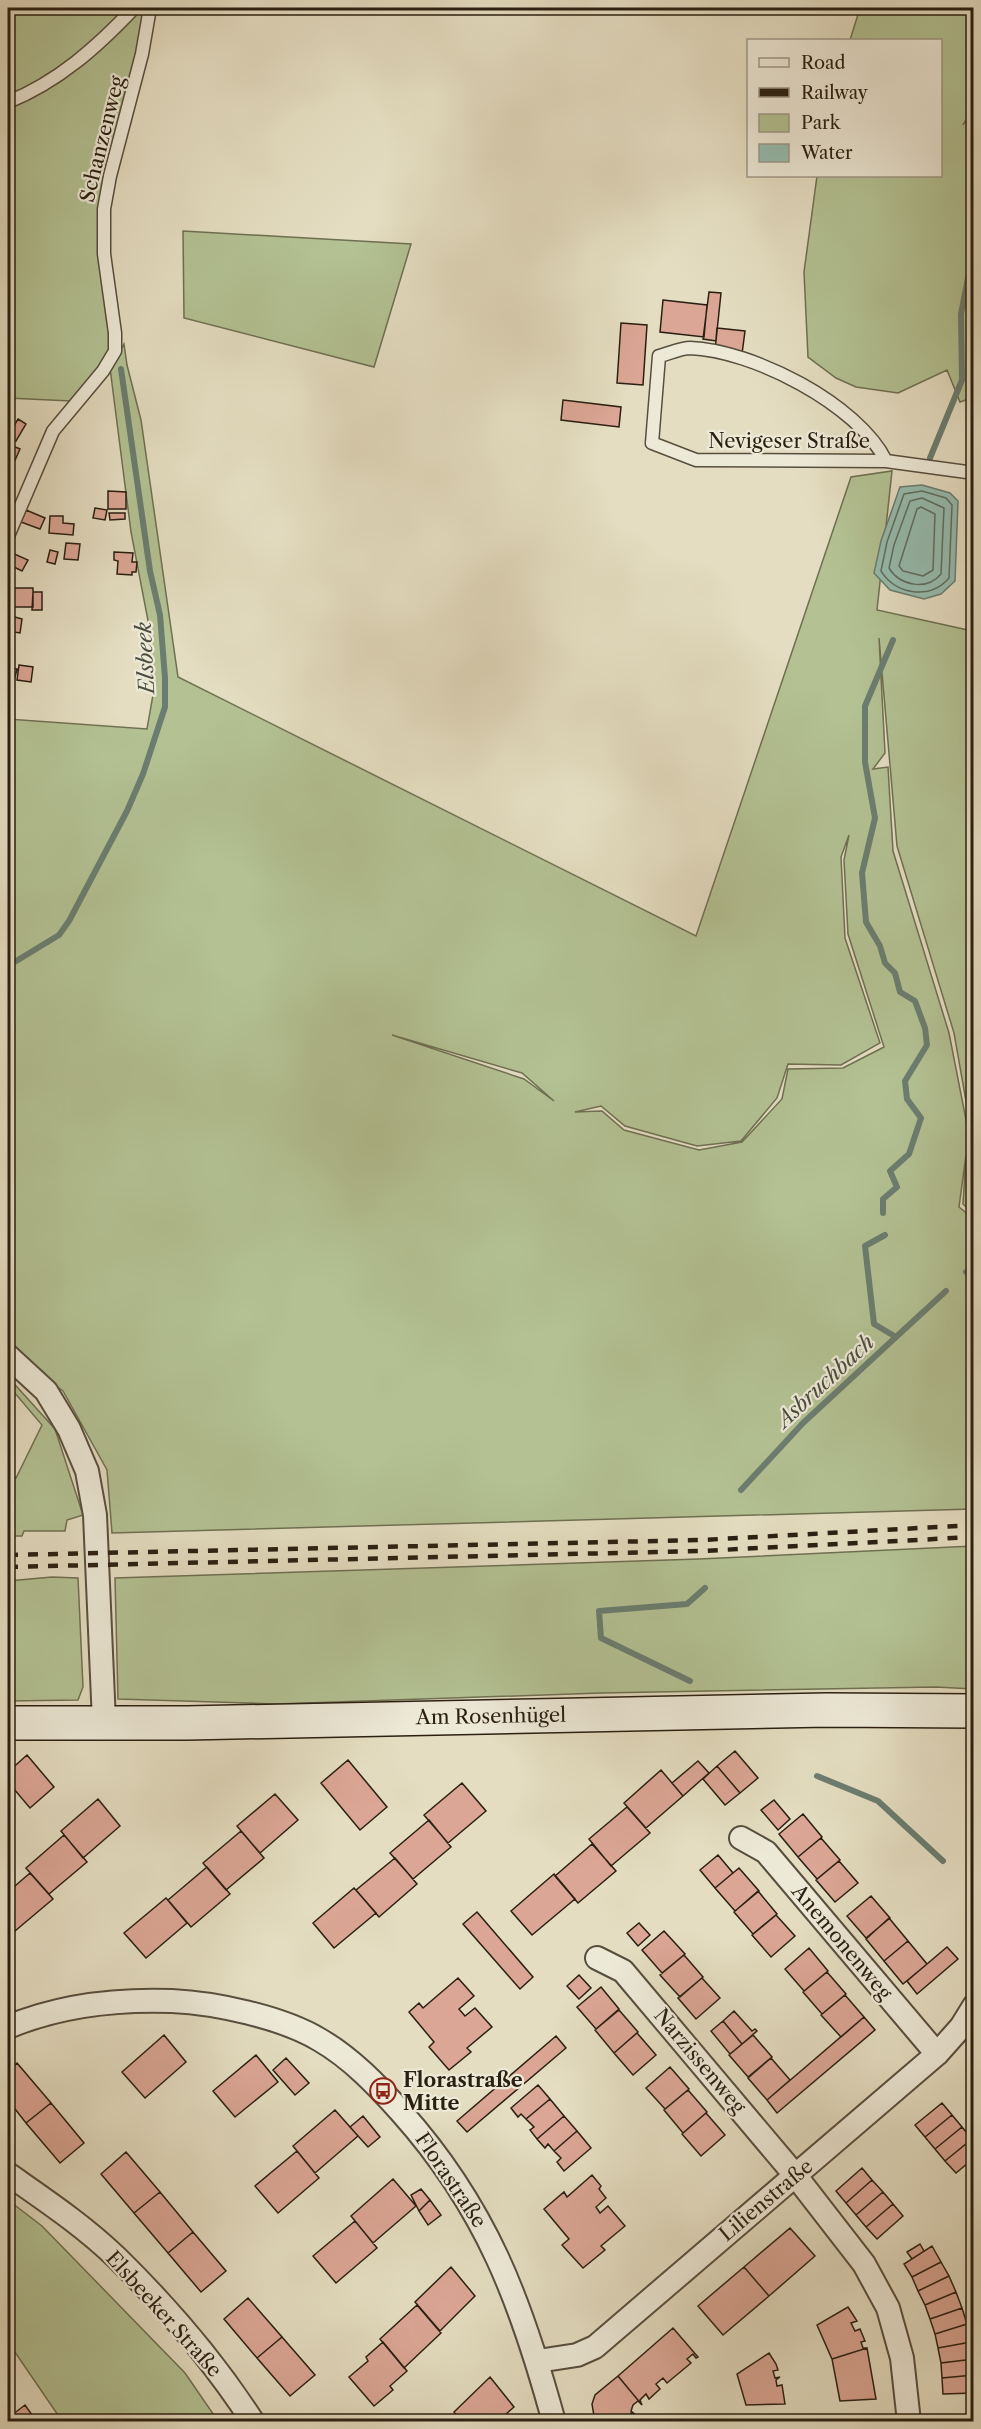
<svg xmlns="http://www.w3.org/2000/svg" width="981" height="2429" font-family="'Libre Caslon Text',serif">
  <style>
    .green { fill: #b3c193; stroke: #6e7052; stroke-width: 1.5; fill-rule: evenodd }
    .water { fill: #96bcaf; stroke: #6b7d70; stroke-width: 1.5 }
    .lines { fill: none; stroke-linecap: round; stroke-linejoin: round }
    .shore { stroke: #606e60; stroke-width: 1.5 }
    .stream { stroke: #6b7d70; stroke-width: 6 }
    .building { fill: #dba695; stroke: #2a1f12; stroke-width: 1.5 }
    .lane-casing { stroke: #584e3e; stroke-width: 15 }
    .street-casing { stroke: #584e3e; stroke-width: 26 }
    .secondary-casing { stroke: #2a1f12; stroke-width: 36 }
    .lane { stroke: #ede9d7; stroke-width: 12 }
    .street { stroke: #ede9d7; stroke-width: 22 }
    .secondary { stroke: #ede9d7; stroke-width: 33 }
    .rail { stroke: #2a1f12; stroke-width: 4.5; stroke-dasharray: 10 10; stroke-linecap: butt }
    .labels { text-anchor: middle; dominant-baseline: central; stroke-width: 4.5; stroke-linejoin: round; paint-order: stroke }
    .street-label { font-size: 20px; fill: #2a1f12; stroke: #ede9d7 }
    .poi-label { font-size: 20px; font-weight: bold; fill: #2a1f12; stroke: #ede9d7; text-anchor: start }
    .water-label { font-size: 21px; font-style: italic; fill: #4a4e41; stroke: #ede9d7 }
  </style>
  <rect width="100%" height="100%" fill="#e4ddc1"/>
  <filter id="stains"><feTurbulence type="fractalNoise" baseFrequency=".00333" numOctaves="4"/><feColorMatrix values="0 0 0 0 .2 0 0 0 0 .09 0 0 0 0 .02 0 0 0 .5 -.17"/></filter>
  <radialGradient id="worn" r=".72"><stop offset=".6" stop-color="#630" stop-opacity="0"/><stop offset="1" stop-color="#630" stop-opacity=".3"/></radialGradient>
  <path class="green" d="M8,8H147L134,70L103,187L112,335L109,355L71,401L8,398Z
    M860,8H973V108L963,125L973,110L974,397L960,402L947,370L898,393L856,387L836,378L808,357L804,272L817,176H940V40H850Z
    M183,231L411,244L374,367L184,318Z
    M124,344L127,365L141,420L178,677L696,936L851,477L892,471L877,610L968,630L973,578V1213L963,1204L966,1155L959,1207L974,1219L973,1509L112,1533L107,1470L63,1391L8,1351V719L147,729L153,695L150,631L131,532L110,368ZM879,638L897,846L954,1033L969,1118L968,1130L949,1033L893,851L888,767L873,769L885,753ZM849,835L844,860L848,934L884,1047L843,1068L788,1069L782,1099L742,1142L699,1150L624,1130L602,1111L575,1112L601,1106L625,1126L697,1146L741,1141L777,1098L788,1064L841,1065L880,1043L845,938L841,857ZM392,1035L522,1073L554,1101L524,1079Z
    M8,1377L55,1429L83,1515L67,1520L65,1531H24L22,1536H8V1474L16,1478L42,1425L8,1385Z
    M973,1546V1689L936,1687L601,1693L276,1704L118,1699L115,1578L699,1559Z
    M52,1577L78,1578L83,1687L78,1700L8,1701V1581Z
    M8,2200L42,2226L185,2373L218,2421H62L8,2342Z"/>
  <path class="water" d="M922,485L950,493L958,501L955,581L941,594L924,599L890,590L874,573L881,541L900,487Z"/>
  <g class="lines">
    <path class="shore" d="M922,491L946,498L952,505L949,578C930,600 896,595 881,571L887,542L904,494Z
      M922,498L944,508L941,574C927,591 900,586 889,568L894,545L910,501Z
      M921,507L935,514L933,570L923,576L903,571L899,566L917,509Z"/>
    <path class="stream" d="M930,458L962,380L961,314L974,247
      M8,966L59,935L69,921L127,811L143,774L165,707V678L160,615L150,571L121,369
      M883,1213V1199L897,1187L890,1171L909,1154L921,1118L907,1099L905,1081L927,1045L925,1028L915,1001L900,992L895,973L885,963L880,946L866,922L862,873L875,818L865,762V706L893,640
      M966,1272L974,1267
      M896,1337L946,1291
      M741,1490L803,1423L896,1337L874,1324L865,1246L885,1235
      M690,1681L601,1638L599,1611L687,1604L705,1588
      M817,1776L878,1801L943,1861"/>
  </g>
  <path class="building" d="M709,292L721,293L716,341L703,339Z
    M663,300L707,305L704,337L660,332Z
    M621,323L647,325L643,385L617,383Z
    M717,328L745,331L742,354L715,351Z
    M563,400L621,407L619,427L561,420Z
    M18,419L26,424L16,441L8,436Z
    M8,444L20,449L9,474L8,473Z
    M108,491L126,492V509H108Z
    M95,508L107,510L105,520L93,518Z
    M26,510L45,518L40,529L21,522Z
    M109,513H125V519L110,520Z
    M50,516H63V523L74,524L73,535L49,533Z
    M66,543L80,544L78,560L64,559Z
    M50,550L58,552L55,564L47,562Z
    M10,552L28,560L22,571L8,564Z
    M114,552L133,553L132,562H137L136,572H132V575L117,574L118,561L114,560Z
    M13,588H33V607H13Z
    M33,592H42V610H32Z
    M8,615L22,619L20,633L8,631Z
    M19,665L33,667L31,682L17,680Z
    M8,667L17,669L13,685L8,684Z
    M735,1751L758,1778L740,1793L717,1766Z
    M27,1755L54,1787L30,1808L8,1782V1772Z
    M348,1760L387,1807L360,1830L321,1783Z
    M698,1761L709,1773L683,1796L672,1783Z
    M717,1766L740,1793L725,1805L703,1779Z
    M661,1770L683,1796L646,1828L624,1803Z
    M462,1783L486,1811L448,1843L424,1815Z
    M275,1794L298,1820L260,1853L237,1826Z
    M98,1799L120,1826L83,1858L61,1831Z
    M774,1800L790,1819L778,1830L761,1810Z
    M627,1807L650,1833L611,1866L589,1839Z
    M803,1814L822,1837L798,1857L779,1834Z
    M429,1820L451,1847L413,1879L390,1853Z
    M241,1831L264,1858L226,1890L203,1863Z
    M64,1835L87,1862L49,1894L26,1868Z
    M821,1838L840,1860L817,1879L798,1857Z
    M592,1844L616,1871L578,1903L555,1876Z
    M718,1855L733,1873L715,1888L700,1870Z
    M395,1858L417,1884L379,1917L356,1890Z
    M839,1861L858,1883L835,1902L816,1880Z
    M207,1867L230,1894L191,1927L168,1900Z
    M739,1868L759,1891L735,1911L715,1888Z
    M30,1873L53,1899L15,1931L8,1922V1892Z
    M554,1874L575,1899L532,1935L511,1911Z
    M354,1888L376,1913L334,1948L313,1923Z
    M758,1891L777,1914L753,1934L734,1912Z
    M871,1896L890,1918L866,1938L847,1916Z
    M166,1898L187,1923L146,1958L124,1933Z
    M477,1912L533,1977L520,1989L463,1924Z
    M776,1915L795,1936L771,1957L752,1935Z
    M889,1918L908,1941L884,1961L866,1939Z
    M639,1923L650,1935L638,1946L627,1933Z
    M664,1931L685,1954L662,1973L642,1950Z
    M908,1941L927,1964L903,1984L884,1961Z
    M947,1947L958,1959L917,1994L907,1981Z
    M809,1948L828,1971L804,1991L785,1969Z
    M684,1955L703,1977L680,1997L660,1975Z
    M827,1972L846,1994L822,2014L803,1992Z
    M579,1975L591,1988L579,1999L567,1986Z
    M458,1978L474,1996L459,2009L465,2016L475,2008L492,2027L467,2048L471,2052L449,2070L429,2047L434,2042L409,2012L419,2003L423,2008Z
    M702,1978L720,1998L696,2019L678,1998Z
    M601,1987L619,2009L596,2029L577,2007Z
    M845,1995L864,2017L841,2037L821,2015Z
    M619,2010L638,2032L614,2053L595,2030Z
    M734,2011L752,2031L755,2029L757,2031L742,2044L723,2021Z
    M864,2017L875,2030L777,2113L767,2100Z
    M723,2021L742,2044L730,2054L711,2031Z
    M637,2033L656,2055L633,2075L614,2053Z
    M164,2035L186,2062L145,2098L122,2072Z
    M753,2035L772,2057L748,2077L729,2055Z
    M556,2036L566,2048L467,2132L457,2121Z
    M256,2055L278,2082L235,2117L213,2091Z
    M286,2058L309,2083L295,2095L273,2070Z
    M771,2058L790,2080L767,2100L748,2078Z
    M17,2063L51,2103L26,2123L8,2100V2071Z
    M670,2067L689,2089L665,2109L646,2088Z
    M538,2085L550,2099L526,2119L521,2114L518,2117L511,2108Z
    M688,2090L707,2112L683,2133L664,2110Z
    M550,2099L564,2116L537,2139L530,2130L534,2127L526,2119Z
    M51,2103L84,2143L60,2163L26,2123Z
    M942,2103L952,2115L925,2137L915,2125Z
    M335,2110L358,2136L315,2173L293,2146Z
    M706,2113L725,2135L701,2156L682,2134Z
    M952,2115L962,2127L935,2149L925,2137Z
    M363,2116L380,2137L368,2147L350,2127Z
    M564,2116L577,2131L554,2151L548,2144L545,2148L537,2139Z
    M962,2127L972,2139L945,2161L935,2149Z
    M577,2131L591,2148L564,2171L557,2162L561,2158L554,2151Z
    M972,2139L974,2158L956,2173L945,2161Z
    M297,2151L319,2178L278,2213L255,2186Z
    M126,2152L160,2192L134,2213L101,2174Z
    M862,2168L872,2180L846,2203L836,2191Z
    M592,2175L601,2186L599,2189L606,2198L596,2207L600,2213L608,2206L625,2226L601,2246L605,2250L583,2268L562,2245L569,2239L544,2209L564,2192L567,2197Z
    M393,2179L416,2206L373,2243L351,2216Z
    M872,2180L883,2192L856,2215L846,2203Z
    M421,2189L430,2200L419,2211L411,2195Z
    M160,2192L193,2232L168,2253L134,2213Z
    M883,2192L893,2204L866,2227L856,2215Z
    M430,2200L441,2215L428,2225L419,2211Z
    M893,2204L903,2216L877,2239L866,2227Z
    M355,2221L377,2248L336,2283L313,2256Z
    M790,2228L815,2256L769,2296L744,2267Z
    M193,2232L226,2271L201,2292L168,2253Z
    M920,2244L924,2251L912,2259L907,2252Z
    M932,2246L941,2262L912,2277L904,2264Z
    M941,2262L949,2276L918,2291L912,2277Z
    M451,2267L475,2296L440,2331L415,2302Z
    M744,2267L769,2296L723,2335L698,2306Z
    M949,2276L956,2292L925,2305L918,2291Z
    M956,2292L962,2308L930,2319L925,2305Z
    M248,2298L282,2337L257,2358L224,2319Z
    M417,2305L441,2333L404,2368L380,2339Z
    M848,2307L857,2321L851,2323L855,2331L860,2329L865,2341L861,2342L863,2348H867L832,2359L817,2325Z
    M962,2308L967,2324L935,2334L930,2319Z
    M967,2324L971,2342L938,2348L935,2334Z
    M673,2328L698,2357L696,2358L693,2354L687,2359L691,2363L667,2383L663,2378L656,2384L660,2389L649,2399L646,2394L640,2400L642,2405L618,2376Z
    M282,2337L315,2375L290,2396L257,2358Z
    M383,2342L407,2371L390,2386L393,2390L374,2406L349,2377L368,2361L366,2357Z
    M971,2342L974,2359L941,2363L938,2348Z
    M867,2348L876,2399L840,2401L832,2359Z
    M769,2353L776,2364L778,2370L773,2371L775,2378L780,2377L776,2380L777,2386L782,2385L785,2404L746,2405L737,2374Z
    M974,2359V2375L942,2378L941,2363Z
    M974,2375V2393L943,2394L942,2378Z
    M618,2376L642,2405L638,2401L633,2405L631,2411L636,2415L631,2413L629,2422H595L592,2404L595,2395Z
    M490,2377L514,2407L497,2422H462L454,2412Z
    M25,2405L37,2422H8V2418Z"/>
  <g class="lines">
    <g class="lane-casing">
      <path id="lane" d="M8,102C58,82 97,47 134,8
        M886,461C858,404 752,350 690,348C681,348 668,354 659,356L652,443L696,460L886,461L974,473
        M8,536L53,431L103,371L115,351V333L104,254V209L110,176L142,54L150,8"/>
    </g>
    <g class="street-casing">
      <path id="street" d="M8,1356L46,1391L69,1429L87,1471L95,1515L104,1722
        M741,1838L766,1852L937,2054
        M597,1958L623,1971L795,2175L864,2264L888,2308L902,2358L909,2422
        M8,2027C60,2005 115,1999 172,2001C215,2003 282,2017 320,2040C351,2058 377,2085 401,2112C486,2207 521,2301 554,2422
        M8,2174C45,2200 84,2226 117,2258C167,2307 215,2363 253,2422
        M538,2361L577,2355L595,2347L937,2054L961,2027L974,2006"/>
    </g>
    <g class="secondary-casing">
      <path id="secondary" d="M8,1723H187L827,1710L974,1711"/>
    </g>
    <use href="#lane" class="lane"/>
    <use href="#street" class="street"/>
    <use href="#secondary" class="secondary"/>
    <path class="rail" d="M8,1555L702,1540L974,1525
      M8,1567L701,1551L974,1537"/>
  </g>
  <defs>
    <g id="bus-ring" transform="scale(1.35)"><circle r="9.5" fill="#ede9d7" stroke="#8f2418" stroke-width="1.5"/><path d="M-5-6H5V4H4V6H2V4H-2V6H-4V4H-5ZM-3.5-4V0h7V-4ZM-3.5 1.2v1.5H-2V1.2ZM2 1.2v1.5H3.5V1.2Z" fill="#8f2418"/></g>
  </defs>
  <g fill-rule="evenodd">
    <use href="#bus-ring" x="383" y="2091"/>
  </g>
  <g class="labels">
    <g class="street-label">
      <text transform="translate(102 139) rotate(-76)">Schanzenweg</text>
      <text x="789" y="441">Nevigeser Straße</text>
      <text transform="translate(491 1716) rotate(-1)">Am Rosenhügel</text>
      <text transform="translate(842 1942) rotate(50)">Anemonenweg</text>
      <text transform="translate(700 2061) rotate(50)">Narzissenweg</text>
      <text transform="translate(451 2180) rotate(56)">Florastraße</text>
      <text transform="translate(766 2200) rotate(-40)">Lilienstraße</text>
      <text transform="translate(164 2314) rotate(48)">Elsbeeker Straße</text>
    </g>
    <g class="poi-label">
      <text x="403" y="2080">Florastraße<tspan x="403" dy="23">Mitte</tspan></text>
    </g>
    <g class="water-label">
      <text transform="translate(145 658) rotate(-93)">Elsbeek</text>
      <text transform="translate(825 1381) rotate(-43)">Asbruchbach</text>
    </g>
  </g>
  <rect width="981" height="2429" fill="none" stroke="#e4ddc1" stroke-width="30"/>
  <rect x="9" y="9" width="963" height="2411" fill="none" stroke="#2a1f12" stroke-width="3"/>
  <rect x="15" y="15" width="951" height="2399" fill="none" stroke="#2a1f12" stroke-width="1.5"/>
  <rect x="747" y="39" width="195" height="138" fill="#ede9d7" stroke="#9f9888" stroke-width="1.5"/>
  <rect x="759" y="58" width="30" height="9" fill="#ede9d7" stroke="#9f9888" stroke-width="1.5"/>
  <text x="801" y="69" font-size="18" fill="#2a1f12">Road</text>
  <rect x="759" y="88" width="30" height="9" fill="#2a1f12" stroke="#9f9888" stroke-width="1.5"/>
  <text x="801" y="99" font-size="18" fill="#2a1f12">Railway</text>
  <rect x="759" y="114" width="30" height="18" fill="#b3c193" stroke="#9f9888" stroke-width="1.5"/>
  <text x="801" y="129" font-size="18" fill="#2a1f12">Park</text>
  <rect x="759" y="144" width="30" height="18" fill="#96bcaf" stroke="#9f9888" stroke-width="1.5"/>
  <text x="801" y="159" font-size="18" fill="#2a1f12">Water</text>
  <rect width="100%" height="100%" filter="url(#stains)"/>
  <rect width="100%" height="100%" fill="url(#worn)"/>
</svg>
